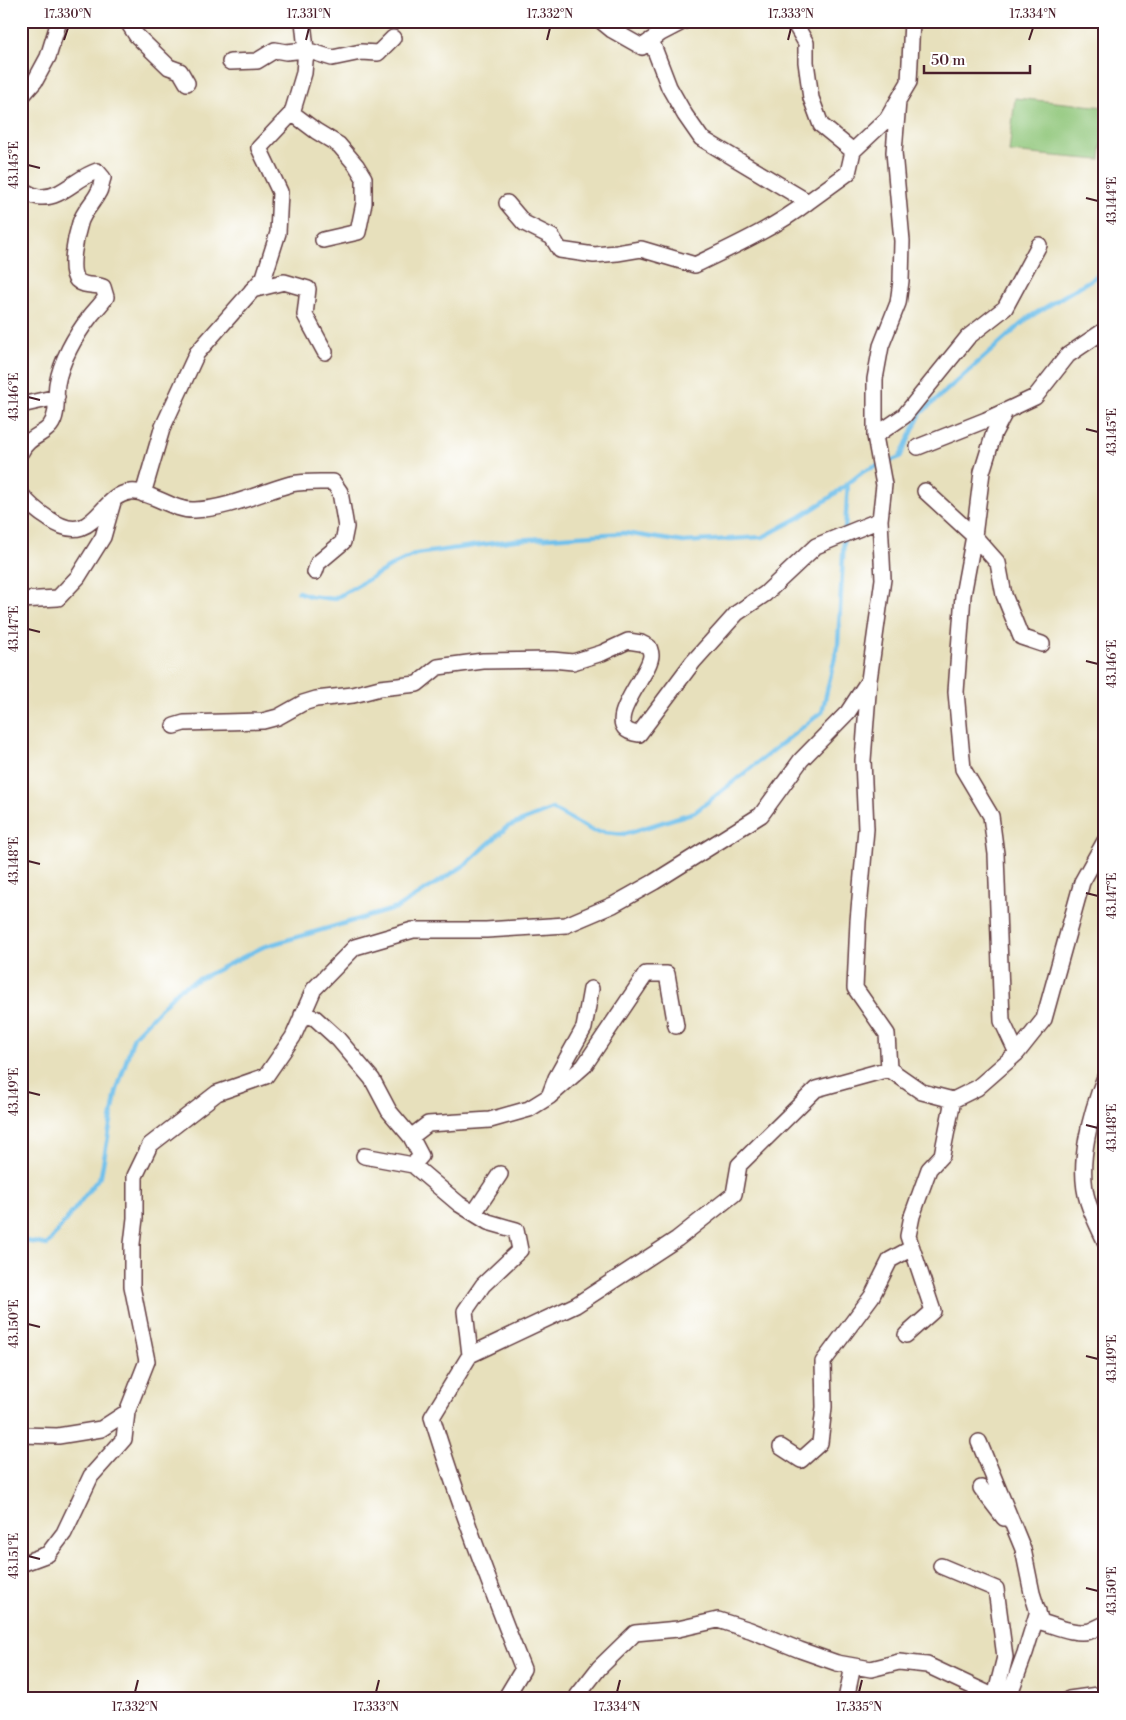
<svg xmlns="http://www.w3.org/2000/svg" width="1126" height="1720" font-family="'Libre Bodoni',serif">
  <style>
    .green { fill: #8fc679; stroke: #6c7252 }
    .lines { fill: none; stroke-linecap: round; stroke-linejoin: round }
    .stream { stroke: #6fc0eb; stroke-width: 4.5 }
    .minor-casing { stroke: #623c41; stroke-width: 18 }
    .minor { stroke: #fff; stroke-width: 15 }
    .ticks { fill: none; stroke: #4a1f2b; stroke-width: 2 }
    .neatline { fill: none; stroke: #4a1f2b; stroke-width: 2 }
    .ticks-label { font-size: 12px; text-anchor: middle; fill: #4a1f2b }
  </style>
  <rect width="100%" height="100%" fill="#fff"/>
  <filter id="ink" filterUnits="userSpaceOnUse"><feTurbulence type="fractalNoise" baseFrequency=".02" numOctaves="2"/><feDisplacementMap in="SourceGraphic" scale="10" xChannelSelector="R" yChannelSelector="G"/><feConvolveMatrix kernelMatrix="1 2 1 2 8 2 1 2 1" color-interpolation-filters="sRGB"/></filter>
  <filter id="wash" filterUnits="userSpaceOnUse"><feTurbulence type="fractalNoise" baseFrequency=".0096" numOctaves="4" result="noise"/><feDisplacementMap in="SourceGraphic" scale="20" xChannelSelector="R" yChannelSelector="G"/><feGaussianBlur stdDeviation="1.12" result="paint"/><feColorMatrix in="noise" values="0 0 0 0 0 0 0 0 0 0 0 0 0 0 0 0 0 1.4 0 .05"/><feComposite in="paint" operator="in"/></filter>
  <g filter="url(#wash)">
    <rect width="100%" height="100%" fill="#e7e0bc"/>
    <path class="green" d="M1015,98L1105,107L1100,160L1009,152Z"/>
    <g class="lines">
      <path class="stream" d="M845,530L848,483
        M298,592L310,596L334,599L393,565L416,554L515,540L624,533L683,542L763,537L800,517L828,499L864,471L900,457L921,413L1028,318L1105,271
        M21,1240L47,1245L101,1175L116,1093L134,1036L179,989L263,947L397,908L465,865L507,827L552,809L593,831L625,834L695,812L822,712L838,644L844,538"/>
    </g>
  </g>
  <g filter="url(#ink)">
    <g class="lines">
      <g class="minor-casing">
        <path id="minor" d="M127,21L136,35L169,67L180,71L187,83
          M601,21L612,30L642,47L661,33L684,21
          M788,21L795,24L806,43V62L811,98L821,125L853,151L887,119L909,82L912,21
          M230,62L257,61L275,50L286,52L306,50L332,58L361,52L378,53L393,38
          M21,97L35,81L48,57L59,21
          M898,101L894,152L902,241L901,281L898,303L881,346L875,379V436L884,485L880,520L883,579L869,680L863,760L866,829L858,921L855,988L887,1034L889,1069L922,1092L953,1100L977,1088L1017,1053L1044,1019L1082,882L1105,841
          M292,113L316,131L339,145L356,165L364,178V203L358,232L323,240
          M21,190C27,192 34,197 40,197C61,199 77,177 97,171L103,178C101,183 101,189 98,193C93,203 83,212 80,223C76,236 68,270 77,280C84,287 94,284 103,287L106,297C101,305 95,310 89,318C75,336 61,361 57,384C55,397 59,415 50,426C43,435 28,437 21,452
          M808,202L848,173L853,151
          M507,203L524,223L552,237L560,250L594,255L617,253L641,249L695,265C734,246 774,228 808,202L701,138L685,115L669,87L651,40
          M252,290L284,282L308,289L305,315L325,352
          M21,405L57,397
          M1005,412L994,433L982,472L974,536L963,595L956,692L963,769L991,816L996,854L1002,1021L1017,1053
          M875,436L904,416L968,337L1005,308L1039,245
          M918,447L986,420L1035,397L1068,355L1105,330
          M925,491L974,536L998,563L1004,595L1021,637L1042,644
          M21,494C29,505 38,512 49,519C94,550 98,496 130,492C148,489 174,512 195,510C230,508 259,493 291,484C305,481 319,482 333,482L340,492L346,527L343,542L318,563L315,572
          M143,494L162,429L197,353L264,277L278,233L280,192L259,148L292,113L304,73L306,50L303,21
          M21,600L58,598L78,577L103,537L113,502
          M174,726L184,723L263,721L278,717L303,703L316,699L353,695L380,688L417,684L438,667L483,661L552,660L573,662L602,653L628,641L641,643L649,647C650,650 651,652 651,655C651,675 595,729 639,734L693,662L737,613L765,594L816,546L880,520
          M302,1015L315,1018L338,1039L372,1079L389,1111L411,1137L421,1156L413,1165
          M1105,1077C1091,1112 1076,1165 1088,1202C1092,1215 1099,1228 1105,1241
          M550,1094L556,1078L584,1028L591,989
          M411,1137L428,1124L490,1120L529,1109L550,1096L584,1066L646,974H667L676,1026
          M364,1156L413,1165L459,1204L488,1222L516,1230L520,1250L483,1285L465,1311L470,1355
          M474,1213L500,1174
          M906,1335L933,1311L908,1236L912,1216L929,1169L942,1155L953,1100
          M21,1435L58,1436L101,1429L127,1412
          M979,1442L1023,1549L1032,1593L1041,1622C1056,1626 1074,1635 1090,1631C1095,1629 1100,1626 1105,1624
          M781,1447L801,1460L820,1443L824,1407L823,1362L872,1296L890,1260L912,1248
          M981,1488L1004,1518
          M21,1564L48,1554L64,1533L91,1476L124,1439L127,1412L147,1361L132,1286V1244L135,1218V1176L150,1145L217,1093L266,1076L293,1037L314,989L355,947L413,930H486L566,925L613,905L654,882L761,815L801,760L848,712L869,680
          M941,1566L996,1589L1005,1657L995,1697
          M505,1699L523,1669C490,1586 458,1502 432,1417L470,1355L576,1305L677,1239L734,1194L739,1165L816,1089L889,1069
          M577,1699L578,1695L599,1668L635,1633L678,1629L718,1620L750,1630L800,1650L837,1663L871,1669L899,1662L927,1665L995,1697L1005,1699
          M846,1699L853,1666
          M1008,1699L1025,1653L1038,1611
          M1069,1699L1105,1694"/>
      </g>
      <use href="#minor" class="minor"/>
    </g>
  </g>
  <path class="ticks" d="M64,40L68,28M306,40L309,28M547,40L550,28M788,40L791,28M1029,40L1033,28M28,165L40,168M1086,198L1098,201M28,397L40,400M1086,429L1098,432M28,629L40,632M1086,661L1098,664M28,861L40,864M1086,893L1098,896M28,1092L40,1095M1086,1125L1098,1128M28,1324L40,1327M1086,1356L1098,1359M28,1556L40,1559M1086,1588L1098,1591M135,1692L138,1680M376,1692L379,1680M617,1692L620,1680M859,1692L862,1680"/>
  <rect width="1126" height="1720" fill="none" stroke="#fff" stroke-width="55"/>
  <path d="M924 65v8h106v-8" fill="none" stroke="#4a1f2b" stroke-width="2.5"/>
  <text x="931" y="65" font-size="15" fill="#4a1f2b" stroke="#ffffff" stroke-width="4" paint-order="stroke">50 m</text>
  <rect x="28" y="28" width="1070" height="1664" class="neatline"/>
  <g class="ticks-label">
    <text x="68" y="18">17.330°N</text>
    <text x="309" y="18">17.331°N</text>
    <text x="550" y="18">17.332°N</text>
    <text x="791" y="18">17.333°N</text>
    <text x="1033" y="18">17.334°N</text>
    <text transform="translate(14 165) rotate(-90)" y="4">43.145°E</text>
    <text transform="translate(1112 201) rotate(-90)" y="4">43.144°E</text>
    <text transform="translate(14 397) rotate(-90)" y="4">43.146°E</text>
    <text transform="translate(1112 432) rotate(-90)" y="4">43.145°E</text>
    <text transform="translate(14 629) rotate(-90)" y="4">43.147°E</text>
    <text transform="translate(1112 664) rotate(-90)" y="4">43.146°E</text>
    <text transform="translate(14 861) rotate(-90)" y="4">43.148°E</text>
    <text transform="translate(1112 896) rotate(-90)" y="4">43.147°E</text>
    <text transform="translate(14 1092) rotate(-90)" y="4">43.149°E</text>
    <text transform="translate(1112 1128) rotate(-90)" y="4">43.148°E</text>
    <text transform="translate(14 1324) rotate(-90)" y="4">43.150°E</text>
    <text transform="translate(1112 1359) rotate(-90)" y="4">43.149°E</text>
    <text transform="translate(14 1556) rotate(-90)" y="4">43.151°E</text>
    <text transform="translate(1112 1591) rotate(-90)" y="4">43.150°E</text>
    <text x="135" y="1711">17.332°N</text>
    <text x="376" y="1711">17.333°N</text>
    <text x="617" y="1711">17.334°N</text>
    <text x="859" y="1711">17.335°N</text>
  </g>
</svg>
